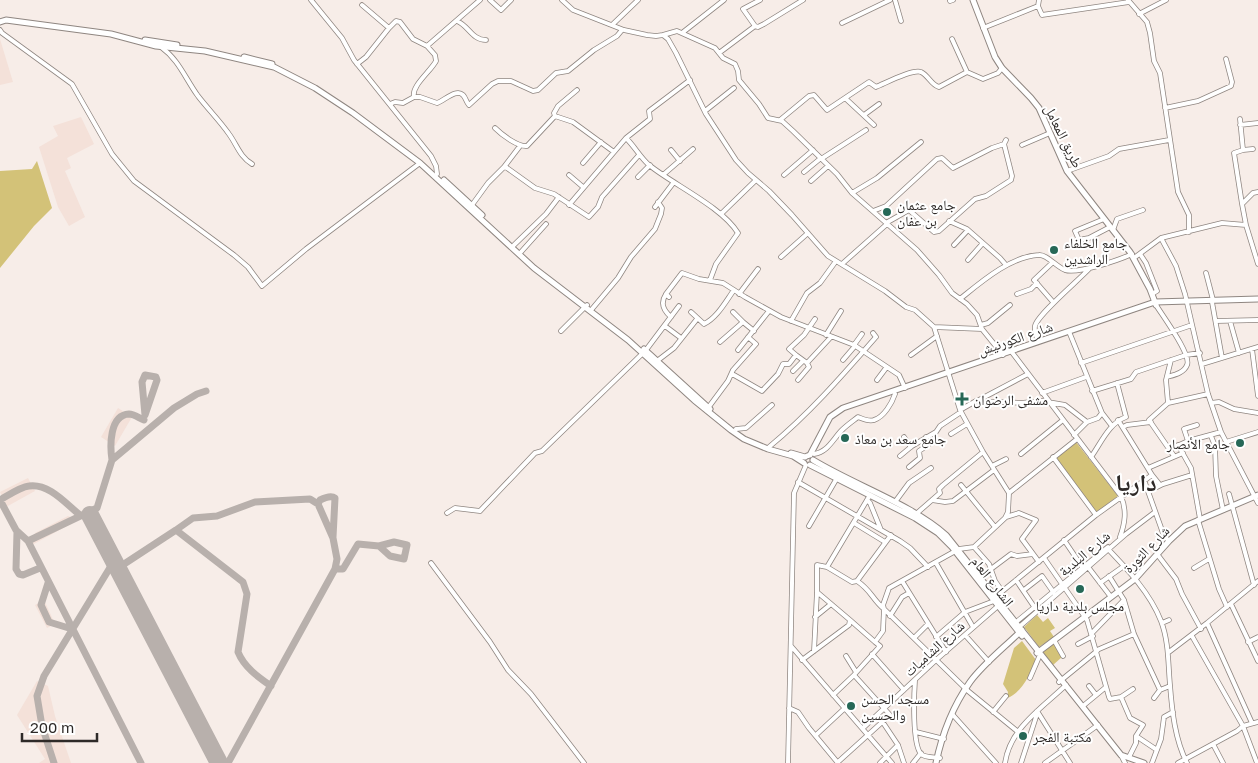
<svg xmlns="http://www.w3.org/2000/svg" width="1258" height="763" font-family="'Golos Text','Noto Naskh Arabic',sans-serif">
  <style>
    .built { fill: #f4e1d9 }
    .green { fill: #d3c278 }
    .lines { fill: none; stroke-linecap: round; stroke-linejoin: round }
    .taxiway { stroke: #b8b0ac; stroke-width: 7 }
    .runway { stroke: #b8b0ac; stroke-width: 18 }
    .minor-casing { stroke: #8f8681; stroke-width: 5.5 }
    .major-casing { stroke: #8f8681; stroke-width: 7 }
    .minor { stroke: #fff; stroke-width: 4 }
    .major { stroke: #fff; stroke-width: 5 }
    .poi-dot { fill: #266857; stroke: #fff; stroke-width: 2 }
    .labels { text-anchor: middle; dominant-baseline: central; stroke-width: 4; stroke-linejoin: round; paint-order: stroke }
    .street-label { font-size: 14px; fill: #2e2a28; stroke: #fff }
    .poi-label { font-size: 14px; fill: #2e2a28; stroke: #fff; text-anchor: start }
    .town-label { font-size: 24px; font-weight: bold; fill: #2e2a28; stroke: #fff }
  </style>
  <rect width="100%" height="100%" fill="#f7ede8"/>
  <path class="built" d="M0,39L13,82L0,85Z
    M81,117L94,144L67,158L71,168L65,171L85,217L69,226L58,207L39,147L58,136L53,126Z
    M118,408L132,417L115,446L101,437Z
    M28,478L35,491L6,507L0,492Z
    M68,516L78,520L32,545L35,533Z
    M44,600L55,624L47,628L35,605Z
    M37,681L48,686L55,716L71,763H39L45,759L17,715Z"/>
  <path class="green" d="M37,161L52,208L34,226L0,268V171L32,169Z
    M1076,442L1118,496L1096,513L1055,459Z
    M1037,615L1043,622L1048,618L1055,628L1050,631L1054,637L1039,647L1024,627Z
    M1022,641L1036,660C1031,673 1021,694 1007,698L1008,692L1003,684L1014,648Z
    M1055,643L1062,657L1053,665L1042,652Z"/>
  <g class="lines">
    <path class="taxiway" d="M145,375L156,377L157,380L145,415L142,382Z
      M112,460C110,447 109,415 129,414C134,414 139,418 144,420
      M318,504L320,500C324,498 331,495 335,498L333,537
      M80,515C66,504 49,483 29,486C20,487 9,495 0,500L16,530L28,541L141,763
      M176,530L193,518L217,516L255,502L310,499L318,504L333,538L337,559L335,569L228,763
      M17,532L16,569L19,574L23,575L40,568
      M28,541L97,508L112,460L174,408L197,394L206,391
      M394,542L407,545L404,559L390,556L379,546Z
      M118,568L176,530L243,582L247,594L238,652C244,667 258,677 271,686
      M335,569H343L358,544L379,546
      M48,583L41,605L49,622L72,629
      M54,763L42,726L37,696L44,676L114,561"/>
    <path class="runway" d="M90,515L219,763"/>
    <g class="minor-casing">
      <path id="minor" d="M311,0L342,38L354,60L431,156L436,166L437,174
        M490,0L501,10L511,0
        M562,0L573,10L624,30L647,35L656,36L663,35L668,39L676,53L706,114L736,160L748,173L769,191L792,215L828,256L885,291L906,307L915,310L934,327L982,329L1003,355
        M895,0L901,21
        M1039,0L1038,6L1042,15L1129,2
        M1128,0L1147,22L1150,33L1154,61L1160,73L1178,192L1189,215V232
        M950,1L953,0
        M362,5L389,28L396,21L400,22L413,39L427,46L480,0
        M1139,14L1166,0
        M457,21C469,26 472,40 486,40
        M842,23L890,0
        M612,25L638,0
        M755,26L758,27L764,24L803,0
        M983,28L1038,6
        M0,30L2,33L72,84L112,154L134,181L234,255L248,267L262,286L306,249L420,163
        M682,33L724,0
        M663,35L677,31L715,48L723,58L735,64L738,71L739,80L759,104L768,118L782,121L793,131L837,174L852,193L917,250L939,275L952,293L967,304L977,315L982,329
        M952,39L967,72
        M161,47C179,60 185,78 198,96C208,109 220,121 229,134C237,145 240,157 252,164
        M719,53L755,26L743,9L760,0
        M357,64L366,57L389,28
        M690,80L649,111L650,119L626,138C635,147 640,157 649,165C674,185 722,207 738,233L716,264L710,280
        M414,97H420L437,103C444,101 456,88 463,95C466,98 466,102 469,105L492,84L498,81H511L533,91L538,90L556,73L568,71L594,50L617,36L622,30
        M845,98L869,82L876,87C886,83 912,69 921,72C929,76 931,85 939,87L967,72L983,79L998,73L1002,68
        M390,104L395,102L403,103L414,97C411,86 431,71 436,61L435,55L427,46
        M1165,108L1198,101L1231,86L1232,82L1226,59
        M705,111L734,88
        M864,115L879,104
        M555,116L573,122L614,152
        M1240,119L1243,150L1234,153L1242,204
        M780,120L809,96L814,95L827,110L845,98L874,125
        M1240,125L1258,123
        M495,128C502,135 518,147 527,146L555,116L554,113L558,106L577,90
        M1022,145L1050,133
        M671,150L680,161
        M1243,150L1253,149
        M821,159L866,130
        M583,163L601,142
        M504,167L507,168L535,188L554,194L589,217L598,207L602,197L639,155
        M1067,171L1109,156L1119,149L1169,140
        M804,172L821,158
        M569,175L583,187
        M663,175L693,149
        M784,175L813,150
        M638,177L650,165
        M811,181L828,166
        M852,193L877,178L921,142
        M472,205L488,183L504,167L520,146
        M569,205L626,138
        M655,207L674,182
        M873,211L886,206L937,159L942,158L953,168L992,148L1004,144L1006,140
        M721,214L756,180
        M1104,219L1075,231L1079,240L1089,238L1110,227
        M949,221L967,229L1000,258L1006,265
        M886,223L909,210L934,232L939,231L975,199L986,196L1011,180L1012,176L1004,144
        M1246,225L1242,204L1253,193L1258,192
        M1113,230L1117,219L1143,210
        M1161,238L1176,266L1185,294L1208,394L1221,432L1258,503
        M514,245L546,214L559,197
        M954,245L968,230
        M521,252L546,224
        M1140,254L1146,263L1157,291L1152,294
        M781,257L808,233
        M1134,258L1161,238L1222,223L1246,225L1258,264
        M968,260L983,243
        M1052,263L1034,280L1053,302
        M842,264L887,224
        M1206,273L1213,300
        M666,294C660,303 663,310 671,317
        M739,294L758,269
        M1017,294L1031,289L1037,283
        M669,297L666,294L682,273L699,279L723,283L745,297L781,317L854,345L899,375L905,388
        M960,299C981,282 1011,256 1039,255C1046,254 1057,267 1065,270C1078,274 1119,260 1132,254
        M1212,302L1222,358
        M1156,305C1162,315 1192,355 1187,365C1184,373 1174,375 1167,377
        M592,309L618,278L631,257L655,229L661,214L662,208L658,202
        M691,312L704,324C717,318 726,301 734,290
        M733,312L743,322
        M791,321L807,293L820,283L836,261
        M1216,321L1258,320
        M1230,321L1239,353
        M981,325L988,323L1010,305
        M665,326L681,338
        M934,327L960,410L983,452L1009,493L1008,512L1005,518L974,547L959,549L889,588L883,605L884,609L968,691L1017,731
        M561,331L587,305
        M1070,334L1102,413
        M826,335L841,311
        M1038,341C1036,336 1034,331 1035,326C1037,315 1080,279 1090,268
        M720,342L743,322L754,331
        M854,345L862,334
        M1252,349L1258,396
        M646,350L679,306
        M738,350L769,311
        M1011,351L1121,496C1127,511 1125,523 1120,537
        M796,355L789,349L804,335L815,319
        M911,355L937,336
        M843,360L855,346
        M657,361L674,348L697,319
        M1081,363L1192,325
        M1202,364L1258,347
        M793,371L803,361
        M731,375H734L762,391L778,374L783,364H789L796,355L807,363L831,337
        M798,380L809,367L807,363
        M877,380L886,368
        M1092,391L1131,379L1136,372L1186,355L1200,353
        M1042,393L1086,377
        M977,401L1028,374
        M1168,403L1166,380L1171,360
        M1211,403L1219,402L1234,409L1258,413
        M708,408L728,381L733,370L756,344L748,337
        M960,410L976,401L1021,403L1042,401L1065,405L1087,422
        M1118,420L1152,475L1160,485
        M1123,427L1127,425L1151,422
        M736,429L746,428L772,405
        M951,434L967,424
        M1074,435L1087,422L1098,418L1102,413L1112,426
        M1211,436L1215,446L1216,476L1223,510
        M904,437L911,447
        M1188,441L1184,429L1197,425
        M1226,442L1258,432
        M1178,445L1191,468L1200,519
        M769,447C809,414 842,376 876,337L873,333
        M1170,449L1188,441L1221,432
        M814,454C828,452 833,439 842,430C847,425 853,421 858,417C863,419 869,422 874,420C884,417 892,403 895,394
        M1021,454L1063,420
        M900,456L912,446L936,432L940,426L961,412
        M1174,456L1149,420L1168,403L1208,394
        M1053,457L1096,515
        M1091,457C1101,443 1109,423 1126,417L1117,383
        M992,466L1006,459
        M909,467L920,458L919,451L928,445L926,437
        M1148,468L1183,453
        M1144,480L1164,536L1169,541
        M798,482L900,541L910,548L928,567
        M961,485L995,527
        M1149,491L1163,484L1192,475
        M1009,493L1077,439
        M1229,494L1254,585
        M867,500L870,503L881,530
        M932,500L945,502L953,501L994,470
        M895,502L909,483L931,468
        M447,513L455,508L480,511L535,453L542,451L643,353
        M916,514L940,493L939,489L943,485L983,452
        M1006,517L1019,513L1036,520L1022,539L1039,562
        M1198,520L1219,589L1227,607
        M854,523L885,542
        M809,526L837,478
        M1064,540L1083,568
        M974,547L989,564L995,581L1002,591
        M1107,548C1128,570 1150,593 1161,621C1169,642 1168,664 1170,685C1172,711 1175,740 1187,763
        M1157,554L1176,579L1182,594L1201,629
        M1044,558L1087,620L1109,697L1110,699L1121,697L1130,718L1143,725L1136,736L1157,750
        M431,563L490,642L508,670L531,694L584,763
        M936,563L973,627
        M827,567L870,495
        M1088,567L1111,597
        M1194,568L1209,559
        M991,569L1011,554L1017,556L1033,554
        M1109,576L1124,600L1134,634L1160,690L1170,686
        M1016,580L1035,608
        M857,581L891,535
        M902,581L946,652
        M1100,583L1124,566
        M1024,590L1042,576L1054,593
        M994,598L1096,515L1152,475
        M1231,604L1258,661
        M890,616L902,597L909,593
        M815,617L831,604
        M850,620L875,642
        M1015,623L1108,547
        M1162,623L1169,620
        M1207,623L1252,723
        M1018,628L1126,534L1155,512
        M1092,633L1124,600
        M965,635L989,662
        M1192,636L1243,726L1257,763
        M936,637L965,612L994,601
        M914,638L928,624
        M1054,640L1063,656
        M1248,642L1258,637
        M1078,644L1093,636
        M791,646L892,763
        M1097,650L1134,634
        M814,651L817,592
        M1169,652L1207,623L1258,581
        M872,654L904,690
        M846,656L856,672
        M802,660L849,625L850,620L817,592V565L827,567L852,582L857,581C871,590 872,599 884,609L883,631L875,642L880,646L853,676L833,695
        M1030,678L1039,657
        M915,680C914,694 912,744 921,754C925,758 935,757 940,758
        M1059,682L1097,651
        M1089,686L1096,695
        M1121,697L1133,689
        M1154,698L1160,690
        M1083,706L1106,687
        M789,708L798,712L809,728L838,763
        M1037,711L1070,763
        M993,712L1006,696
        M953,715L996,763
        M882,721L898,745L904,763
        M863,728L936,660L998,606
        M916,732L944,739
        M816,735L845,708
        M1213,744L1223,763
        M1121,755L1125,763
        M1129,757L1136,743V736
        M838,762L890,715L854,675
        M788,763L794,493L806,465
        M880,763L898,745
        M913,763L921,753
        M1005,763C1010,728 1042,708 1066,685
        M1021,763L1037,714
        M1045,763L1098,725
        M1152,763L1161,739L1164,717L1173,712
        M1178,763L1237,731L1243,726L1258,722"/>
    </g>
    <g class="major-casing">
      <path id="major" d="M973,0L995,57L1002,68L1031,98L1039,108L1067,171L1130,252L1150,289L1156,305
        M0,22L6,20L111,34L156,46L205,51L274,67L315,88L353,113L420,163L534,268L628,340L694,400L731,430L744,439L768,449L793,456L804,463
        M145,40L177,45
        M244,57L272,64
        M444,180L482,215
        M644,349L710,409
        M791,453L805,457
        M807,456L810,455L830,417L843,408L1155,302L1258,299
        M813,460C854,485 911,504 946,535L1121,755L1144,763
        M810,465L915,518L938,533L952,547L1022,636
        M1037,653L1135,579L1169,541L1185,526L1258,495
        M936,763C942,734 953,706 970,682C984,663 1005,647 1022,630"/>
    </g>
    <use href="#minor" class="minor"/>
    <use href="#major" class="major"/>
  </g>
  <g class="poi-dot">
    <circle cx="887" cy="212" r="5"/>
    <circle cx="1054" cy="250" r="5"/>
    <path d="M959.5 391.5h5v5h5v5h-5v5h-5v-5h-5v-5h5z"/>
    <circle cx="845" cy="438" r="5"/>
    <circle cx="1240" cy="443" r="5"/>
    <circle cx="1080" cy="589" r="5"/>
    <circle cx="851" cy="706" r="5"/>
    <circle cx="1023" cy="736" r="5"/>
  </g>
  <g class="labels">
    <g class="street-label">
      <text transform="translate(1064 136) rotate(64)">طريق المعامل</text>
      <text transform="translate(1015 338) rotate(-19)">شارع الكورنيش</text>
      <text transform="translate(1146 549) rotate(-46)">شارع الثورة</text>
      <text transform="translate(1084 553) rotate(-40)">شارع البلدية</text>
      <text transform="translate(993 581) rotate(52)">الشارع العام</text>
      <text transform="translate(934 648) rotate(-42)">شارع الشاميات</text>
    </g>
    <g class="poi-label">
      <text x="897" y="204">جامع عثمان<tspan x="897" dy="16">بن عفان</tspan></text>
      <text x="1064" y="242">جامع الخلفاء<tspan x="1064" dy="16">الراشدين</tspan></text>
      <text x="973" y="399">مشفى الرضوان</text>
      <text x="855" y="438">جامع سعد بن معاذ</text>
      <text x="1230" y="443" text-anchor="end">جامع الأنصار</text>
      <text x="1080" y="605" text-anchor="middle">مجلس بلدية داريا</text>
      <text x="861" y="698">مسجد الحسن<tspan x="861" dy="16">والحسين</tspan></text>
      <text x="1033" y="736">مكتبة الفجر</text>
    </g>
    <g class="town-label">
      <text x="1136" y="481">داريا</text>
    </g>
  </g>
  <path d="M22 733v8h75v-8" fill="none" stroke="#2e2a28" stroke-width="2.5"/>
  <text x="30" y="733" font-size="15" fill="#2e2a28" stroke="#ffffff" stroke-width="4" paint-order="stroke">200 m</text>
</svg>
